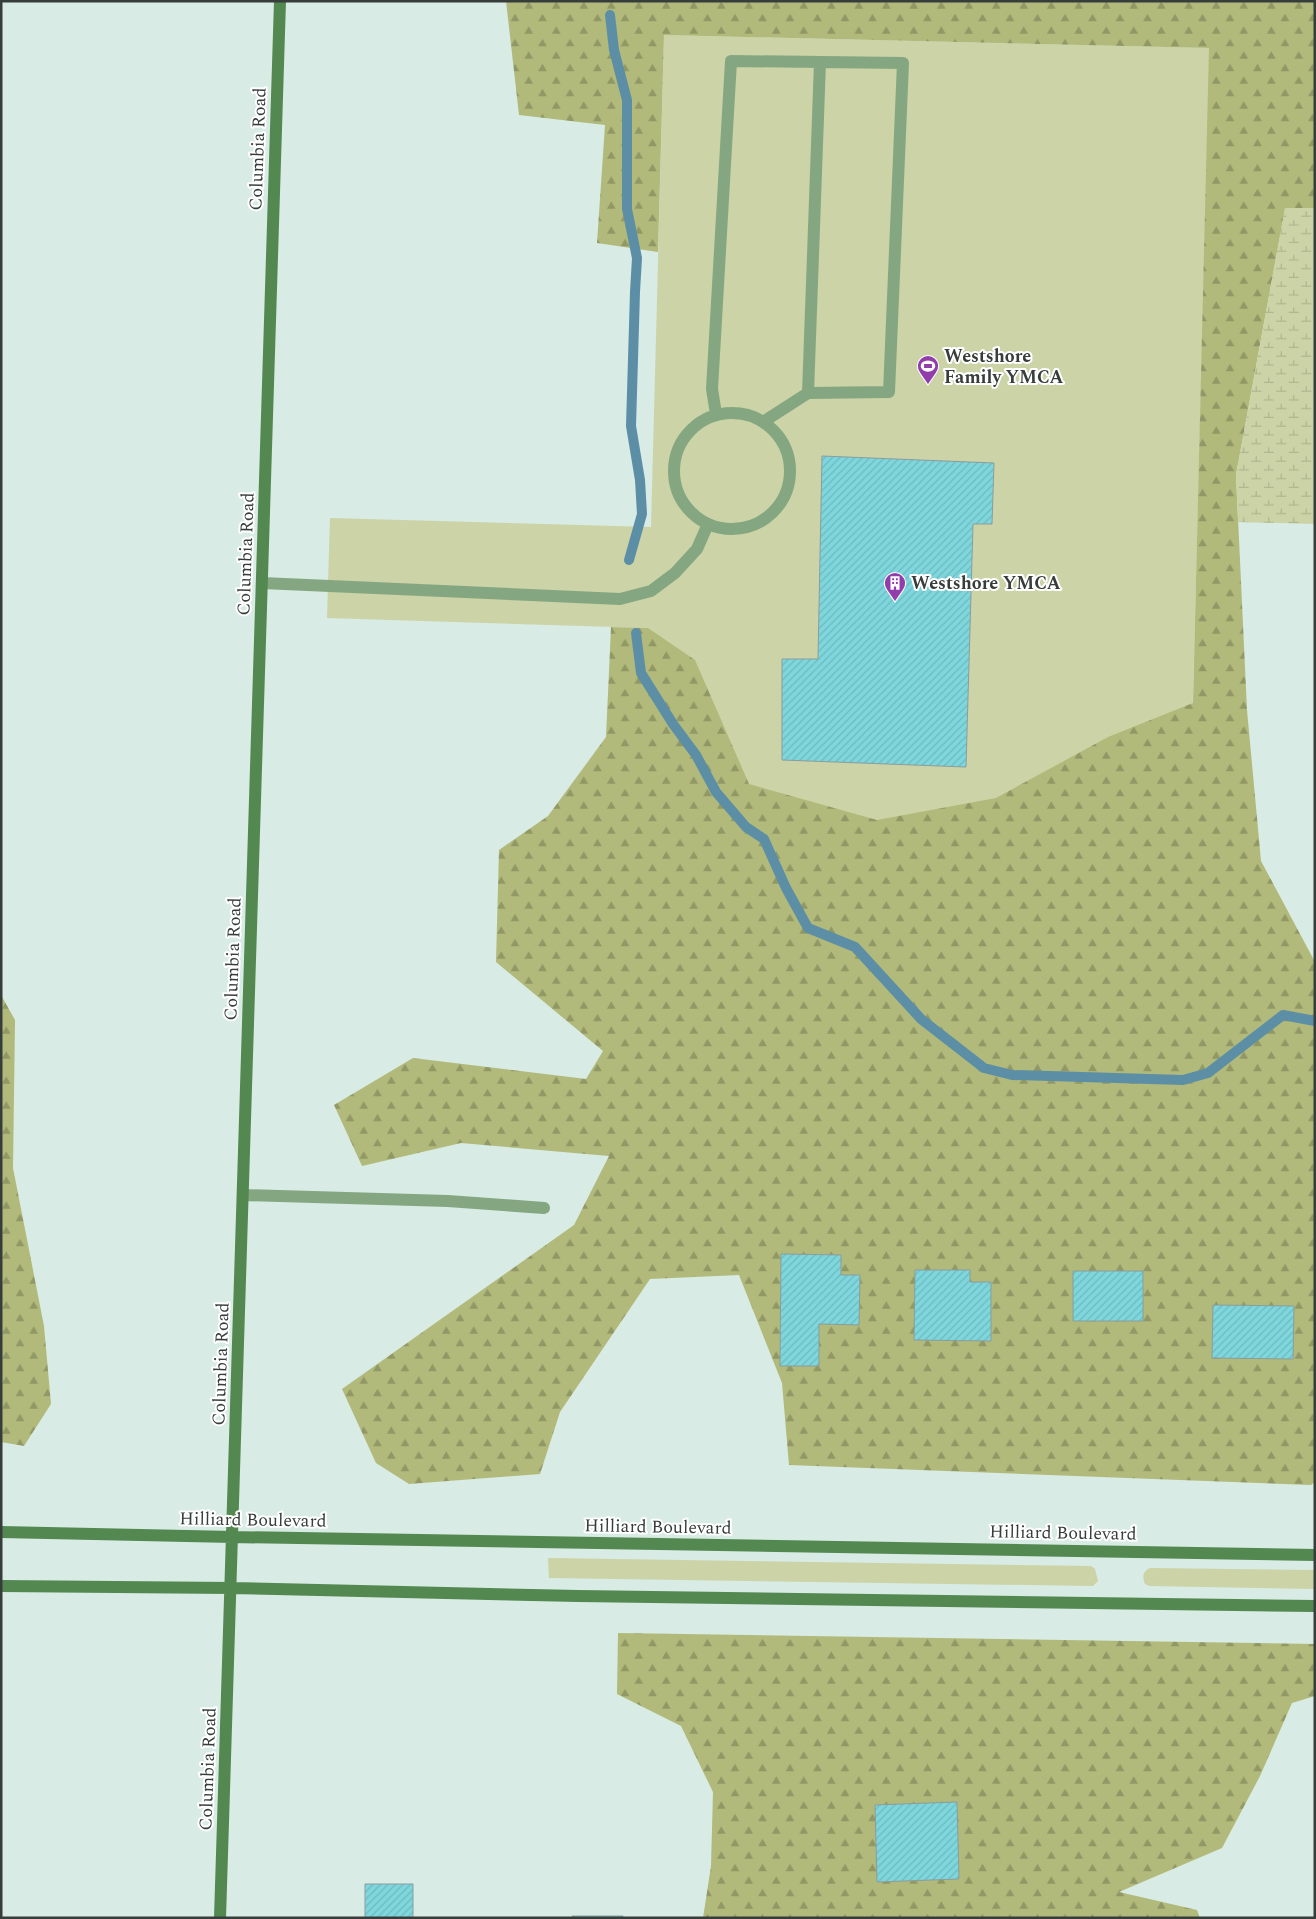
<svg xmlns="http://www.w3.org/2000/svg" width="1316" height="1919" font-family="Spectral,serif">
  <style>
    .green { fill: #ccd3a6 }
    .forest { fill: url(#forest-firs) }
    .wetland { fill: url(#wetland-marsh) }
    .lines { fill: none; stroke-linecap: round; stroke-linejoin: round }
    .stream { stroke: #5c8fa6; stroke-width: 10 }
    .building { fill: url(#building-hatch); stroke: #8a9d9e }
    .lane { stroke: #84a782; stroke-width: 12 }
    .secondary { stroke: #538851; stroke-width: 12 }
    .labels { text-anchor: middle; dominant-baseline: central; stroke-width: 4; stroke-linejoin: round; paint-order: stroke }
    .street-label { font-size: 18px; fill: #363d3b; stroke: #fff }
    .poi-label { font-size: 18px; font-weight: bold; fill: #363d3b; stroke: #fff; text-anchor: start }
  </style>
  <defs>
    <pattern id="forest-firs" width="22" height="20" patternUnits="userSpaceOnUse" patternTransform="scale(1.25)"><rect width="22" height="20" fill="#b1ba7a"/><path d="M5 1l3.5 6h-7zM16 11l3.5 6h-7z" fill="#919865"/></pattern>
    <pattern id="wetland-marsh" width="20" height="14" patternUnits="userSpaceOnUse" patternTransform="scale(1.25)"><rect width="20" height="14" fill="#ccd3a6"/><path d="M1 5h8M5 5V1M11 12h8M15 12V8" fill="none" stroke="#b0b690"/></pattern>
    <pattern id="building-hatch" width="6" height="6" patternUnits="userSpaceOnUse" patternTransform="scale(1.25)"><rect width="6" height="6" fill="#7ed7dd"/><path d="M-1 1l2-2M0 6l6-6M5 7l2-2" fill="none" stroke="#6eb9bf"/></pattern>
  </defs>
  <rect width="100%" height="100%" fill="#d8ebe4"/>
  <path class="green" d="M664,35L1210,48L1185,999L641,986L648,628L327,618L330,518L651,527Z
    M548,1558L1091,1566L1095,1569L1098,1581L1093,1586L549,1578Z
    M1150,1568L1315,1570V1589L1150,1586L1145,1584C1142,1577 1143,1571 1150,1568Z"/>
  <path class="forest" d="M506,1H1315V208L1285,209L1236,475L1247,710L1261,861L1315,962V1482L1311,1485L789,1465L782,1383L739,1275L650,1279L560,1412L540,1474L409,1484L376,1463L342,1389L574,1225L609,1156L461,1143L362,1166L334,1105L413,1058L586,1079L603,1051L496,962L499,850L548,816L606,737L611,627L648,628L695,660L749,784L877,820L996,798L1108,737L1193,703L1209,48L664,35L658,252L597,243L605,125L519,115Z
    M1,995L15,1020L13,1168L44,1326L51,1404L24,1446L1,1442Z
    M618,1633L1315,1644V1696L1292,1703L1260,1776L1222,1848L1119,1892L1197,1910L1200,1918H703L711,1866L713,1792L681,1726L617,1694Z"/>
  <path class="wetland" d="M1285,208H1315V524L1238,522L1236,475Z"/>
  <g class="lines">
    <path class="stream" d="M610,15L614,50L627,100V209L637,258L635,292L631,426L640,480L642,514L629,560
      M636,633L641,673L673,724L696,755L716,792L746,827L764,839L786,888L808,928L855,947L921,1019L984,1068L1012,1075L1183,1080L1208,1073L1283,1015L1315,1021"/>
  </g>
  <path class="building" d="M822,456L994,463L992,524H973L966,767L782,760V659H818Z
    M781,1254L841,1255V1275H860L859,1325L819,1324V1366H780Z
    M915,1270H970V1282H991V1341L914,1340Z
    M1073,1271H1143V1321H1073Z
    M1213,1305L1294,1306L1293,1359L1212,1358Z
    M957,1802L959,1879L877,1882L875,1805Z
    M365,1884H413V1918H365Z
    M572,1916H623V1918H572Z"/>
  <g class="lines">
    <path class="lane" d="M808,393L820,62
      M674 471a58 58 0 1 1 116 0a58 58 0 1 1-116 0Z
      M716,414L712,389L731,61L903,63L889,392L808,393L763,422
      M262,583L620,599L651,591L675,573L697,549L708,524
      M243,1195L448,1201L544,1208"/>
    <path class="secondary" d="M1,1532L233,1537L1315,1555
      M1,1586L231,1588L578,1596L1315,1606
      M220,1918L280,1"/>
  </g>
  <defs>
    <g id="stadium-pin" transform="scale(1.125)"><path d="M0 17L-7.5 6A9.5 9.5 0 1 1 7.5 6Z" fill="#913eac" stroke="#fff"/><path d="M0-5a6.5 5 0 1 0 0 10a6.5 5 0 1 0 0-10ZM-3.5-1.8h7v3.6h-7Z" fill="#fff"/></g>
    <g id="building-pin" transform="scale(1.125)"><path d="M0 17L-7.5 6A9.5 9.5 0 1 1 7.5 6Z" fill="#913eac" stroke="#fff"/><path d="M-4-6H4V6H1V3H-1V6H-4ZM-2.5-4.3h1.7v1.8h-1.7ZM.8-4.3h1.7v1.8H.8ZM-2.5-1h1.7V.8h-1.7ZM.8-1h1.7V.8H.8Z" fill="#fff"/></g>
  </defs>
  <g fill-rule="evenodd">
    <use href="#stadium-pin" x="928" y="366"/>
    <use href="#building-pin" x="895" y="583"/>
  </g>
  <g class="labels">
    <g class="street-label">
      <text transform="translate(258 149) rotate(-88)">Columbia Road</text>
      <text transform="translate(246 554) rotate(-88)">Columbia Road</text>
      <text transform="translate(233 959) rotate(-88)">Columbia Road</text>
      <text transform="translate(221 1364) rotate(-88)">Columbia Road</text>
      <text transform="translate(253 1520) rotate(1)">Hilliard Boulevard</text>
      <text transform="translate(658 1527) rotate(1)">Hilliard Boulevard</text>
      <text transform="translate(1063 1533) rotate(1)">Hilliard Boulevard</text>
      <text transform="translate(208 1769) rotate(-88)">Columbia Road</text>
    </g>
    <g class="poi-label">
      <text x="944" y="356">Westshore<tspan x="944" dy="21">Family YMCA</tspan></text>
      <text x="911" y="583">Westshore YMCA</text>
    </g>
  </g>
  <rect width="1316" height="1919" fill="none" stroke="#363d3b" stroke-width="5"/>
</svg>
